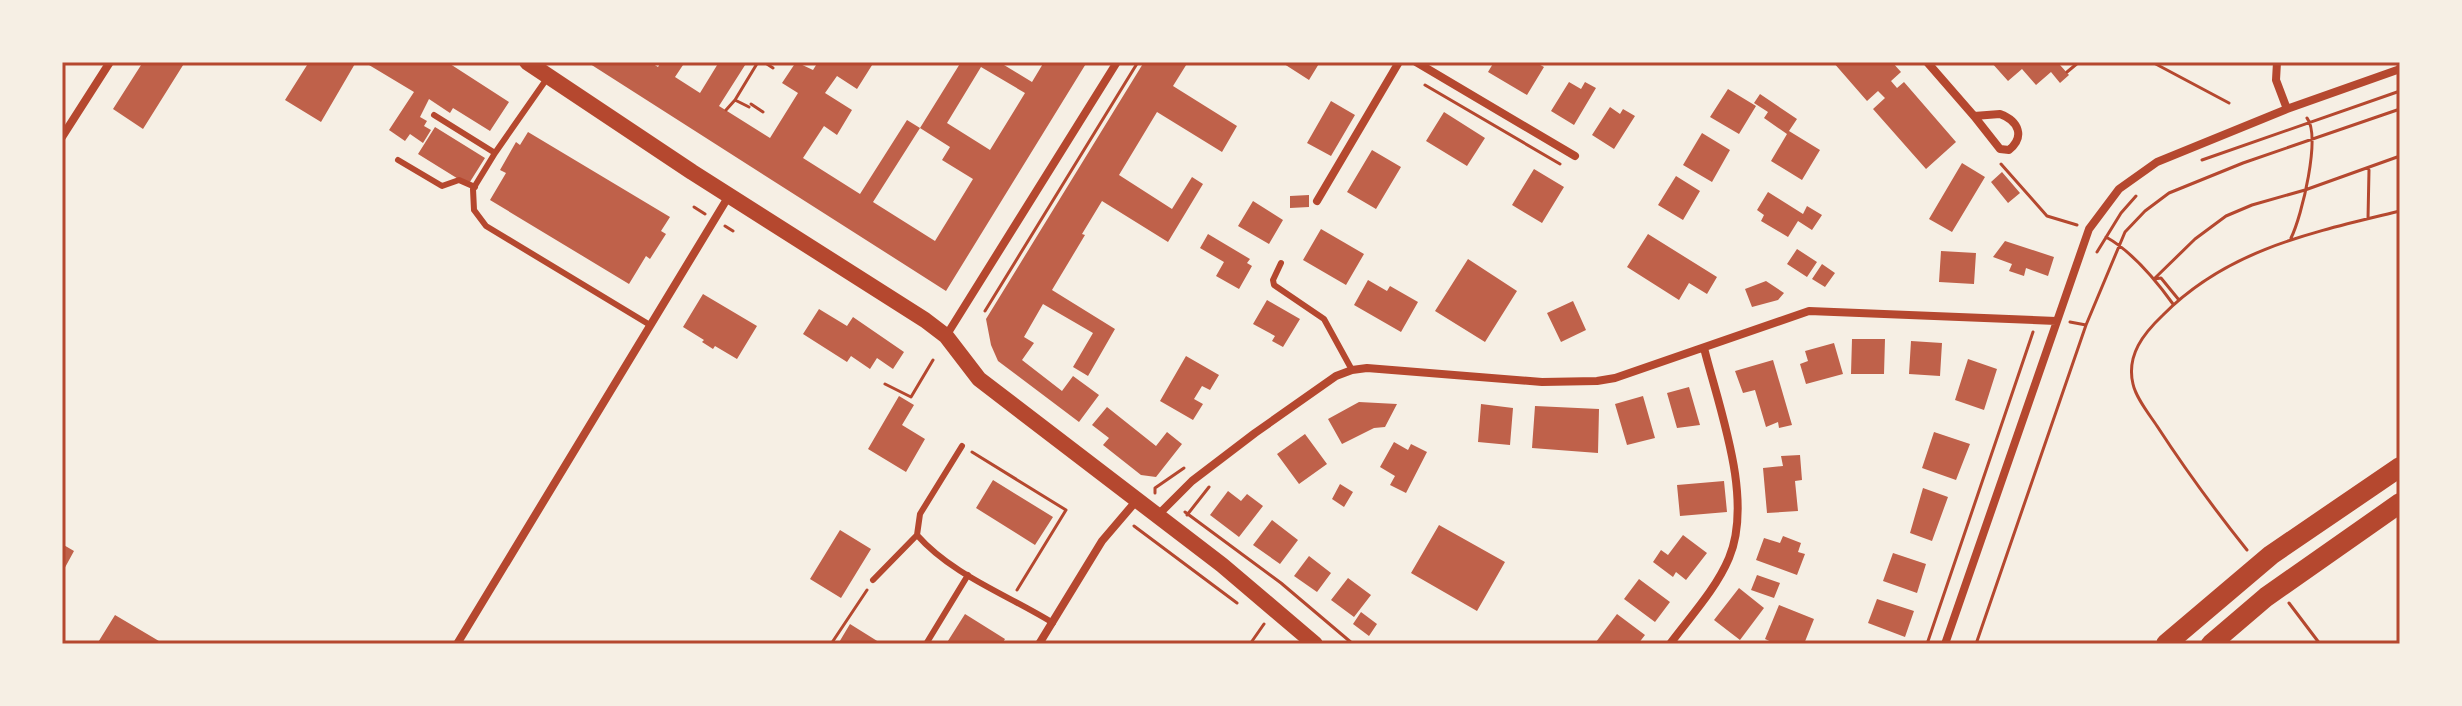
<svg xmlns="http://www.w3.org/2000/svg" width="2462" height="706" font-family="'Source Serif 4',serif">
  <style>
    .building { fill: #bf614a; fill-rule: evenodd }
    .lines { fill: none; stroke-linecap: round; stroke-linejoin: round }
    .path { stroke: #b5482f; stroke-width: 3 }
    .service { stroke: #b5482f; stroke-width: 6 }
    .minor { stroke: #b5482f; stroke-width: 8 }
    .secondary { stroke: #b5482f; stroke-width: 16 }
    .trunk { stroke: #b5482f; stroke-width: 20 }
    .neatline { fill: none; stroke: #b5482f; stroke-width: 3 }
  </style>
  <rect width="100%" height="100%" fill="#f6efe4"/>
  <path class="building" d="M143,62H185L143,129L113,109Z
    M309,62H356L321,122L285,100Z
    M364,62H447L509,102L490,131L453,108L450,113L429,99L420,117L427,121L424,126L431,130L423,143L410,134L405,141L389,130L414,92Z
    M587,62H650L658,67L661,62H685L675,77L700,93L719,62H747L719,106L770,138L798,93L782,83L796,62L813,70L818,62H874L857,89L837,76L825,93L852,110L837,135L824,126L803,158L860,194L907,120L920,128L873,202L935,241L973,179L942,160L950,147L920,128L961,62H1006L1004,65L1032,82L1044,62H1087L946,291ZM981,67L1025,93L990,150L947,123Z
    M1144,62H1188L1173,86L1237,126L1222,152L1157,112L1119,175L1172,209L1192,177L1203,184L1168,242L1102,201L1082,234L1085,235L1052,290L1115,329L1088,376L1073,367L1093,333L1043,304L1024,337L1034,343L1022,360L1062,391L1073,376L1099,395L1079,422L998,361L991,345L986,319Z
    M1281,62H1320L1309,80Z
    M1494,62H1535L1544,67L1527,95L1488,72Z
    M1833,62H1892L1901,72L1891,81L1897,88L1904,82L1956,142L1926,169L1873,109L1885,98L1878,91L1867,101Z
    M1991,62H2063L2060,65L2069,75L2060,83L2051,72L2036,85L2022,69L2008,81Z
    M1569,82L1581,89L1585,82L1596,88L1574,125L1551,111Z
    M1728,89L1756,106L1739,134L1710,117Z
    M1760,94L1797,119L1789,131L1820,150L1802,180L1771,161L1787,134L1764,118L1768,112L1754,103Z
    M1331,101L1355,115L1331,156L1307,143Z
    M1610,107L1620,114L1623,109L1635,116L1614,149L1592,135Z
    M1444,112L1485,138L1467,166L1426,141Z
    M435,127L485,158L468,185L418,154Z
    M528,132L670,217L661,231L666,234L650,259L646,256L629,284L490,200L506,173L500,170L516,142L520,145Z
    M1702,133L1730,150L1712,182L1683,165Z
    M1372,150L1401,167L1376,209L1347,192Z
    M1962,163L1985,177L1952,232L1929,219Z
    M1534,169L1564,187L1542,223L1512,205Z
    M2002,172L2020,193L2008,203L1991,182Z
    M1676,176L1700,191L1683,220L1658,205Z
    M1768,192L1803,214L1807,206L1822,215L1812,230L1798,221L1788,237L1761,221L1764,215L1757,210Z
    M1309,195V207L1290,208V196Z
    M1253,201L1283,220L1269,244L1238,226Z
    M1321,229L1364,254L1346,285L1303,260Z
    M1208,234L1250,259L1247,263L1252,266L1239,289L1216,276L1224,262L1200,248Z
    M1648,234L1717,277L1707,294L1689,283L1679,300L1627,267Z
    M2005,241L2054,257L2048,276L2026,268L2024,276L2009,271L2012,264L1993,257Z
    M1797,249L1817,262L1807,277L1787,264Z
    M1941,251L1976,253L1974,284L1939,282Z
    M1468,259L1517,291L1485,342L1435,311Z
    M1822,264L1835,273L1825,287L1812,279Z
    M1368,280L1387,291L1390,286L1418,302L1401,332L1354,305Z
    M1766,281L1784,293L1778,300L1752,307L1745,289Z
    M703,294L757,326L737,359L715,346L713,349L702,342L704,340L683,327Z
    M1267,300L1300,319L1283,347L1272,341L1275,336L1253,324Z
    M1573,301L1586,330L1561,342L1547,313Z
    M819,309L847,326L853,317L904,352L893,369L877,358L870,369L851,356L847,362L803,334Z
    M1852,339H1885L1884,374H1851Z
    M1911,341L1942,343L1940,376L1909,374Z
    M1834,343L1843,374L1806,384L1800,364L1808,361L1805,351Z
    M1186,356L1219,375L1210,390L1202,386L1194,399L1203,404L1193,420L1160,401Z
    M1968,359L1997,369L1984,410L1955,400Z
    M1773,360L1792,425L1779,428L1778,422L1766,427L1755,390L1743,393L1735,371Z
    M1689,387L1700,425L1677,428L1667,393Z
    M899,396L914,405L902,425L925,439L906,472L868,449Z
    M1643,396L1655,438L1627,445L1615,404Z
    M1359,402L1397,404L1385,427L1374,428L1342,444L1328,419Z
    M1481,404L1513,408L1510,445L1478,442Z
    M1535,406L1599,409L1598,453L1532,448Z
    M1107,407L1156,446L1167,432L1182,444L1156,477L1141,475L1103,445L1109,438L1092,425Z
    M1934,432L1970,444L1956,480L1922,468Z
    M1305,434L1327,464L1299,484L1277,454Z
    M1394,442L1408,450L1411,444L1427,452L1406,493L1390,485L1395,476L1380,467Z
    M1800,455L1802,480L1795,481L1798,511L1767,513L1763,468L1783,466L1781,456Z
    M993,480L1053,517L1035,545L976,508Z
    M1724,481L1727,512L1680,516L1677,485Z
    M1340,484L1353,492L1344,507L1332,499Z
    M1923,488L1948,497L1932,541L1910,533Z
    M1228,491L1241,501L1247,494L1263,506L1239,537L1210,515Z
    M1272,520L1298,540L1280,564L1253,545Z
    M1439,525L1505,562L1477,611L1411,573Z
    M840,530L871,549L841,598L810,579Z
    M1683,535L1707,553L1686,580L1676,572L1673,577L1653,562L1661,550L1668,555Z
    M1783,536L1801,543L1798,552L1805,554L1797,575L1756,560L1764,538L1780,543Z
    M62,544L74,551L62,573Z
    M1893,553L1926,564L1917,593L1883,581Z
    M1309,556L1331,573L1317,592L1294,576Z
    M1757,575L1780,583L1774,598L1751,590Z
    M1348,578L1371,595L1354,617L1331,600Z
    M1639,579L1670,602L1655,622L1624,599Z
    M1739,588L1764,608L1740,640L1714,620Z
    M1877,599L1914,611L1905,637L1868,623Z
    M1779,605L1814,619L1804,644H1776L1765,639Z
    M1361,612L1377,624L1369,636L1353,624Z
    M965,614L1005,639L1002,644H946Z
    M1617,614L1645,635L1638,644L1596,642Z
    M115,615L164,644H97Z
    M850,624L882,644H838Z"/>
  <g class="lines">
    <path class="path" d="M764,62L773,68
      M1041,62L1043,64
      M2152,62L2229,103
      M2067,72L2079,62
      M1425,85L1560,164
      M735,100L758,62
      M751,104L763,112
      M726,110L735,100L749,107
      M2202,160L2400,91
      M2001,164L2047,216L2077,225
      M694,207L705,214
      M2368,219L2369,170
      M725,226L733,231
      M2106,237C2133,252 2155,279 2173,304
      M2291,238C2302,216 2321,136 2307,118
      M2097,252L2121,213L2136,196
      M2154,279L2195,239L2226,216L2252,205L2305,190L2400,156
      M2154,279L2161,278L2179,300
      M985,311L1138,62
      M2070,322L2086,325
      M885,384L911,397L933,360
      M972,452L1066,510L1017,590
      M1155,493V488L1184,468
      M1185,512L1281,583L1353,644
      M1187,515L1209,487
      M1134,526L1237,603
      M2247,550C2215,510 2185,469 2157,426C2149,414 2136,398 2133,384C2126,355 2144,333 2163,315C2228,249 2314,232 2400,211
      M2289,603L2320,644
      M831,644L867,590
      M1250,644L1264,624
      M1927,644L2033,332
      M1976,644L2086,325L2125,232L2145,211L2169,193L2243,163L2400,109"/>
    <path class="service" d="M548,77L495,153L473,189L474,210L486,226L650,325
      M434,115L495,153
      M398,160L442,186L459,180L475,187
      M1281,263L1273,280L1274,285L1324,319L1352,370
      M962,446L920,514L917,535C952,575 1008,595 1053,623
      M873,580L917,535
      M926,644L968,575"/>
    <path class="minor" d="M1416,62L1575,156
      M1927,62L1974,116
      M2277,62L2276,80L2287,109
      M2000,114C2019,121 2025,137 2009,150L2000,149L1974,116Z
      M62,137L110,62
      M1317,201L1399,62
      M946,336L1117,62
      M1158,515L1192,481L1255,433L1336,376L1352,370L1367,368L1542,382L1597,381L1615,378L1809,311L2056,321
      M457,644L730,194
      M1039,644L1102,541L1137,500
      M1670,644C1690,617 1716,589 1729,558C1754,499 1719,408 1704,348
      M1945,644L2089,229L2119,189L2157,162L2287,109L2400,69"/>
    <path class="secondary" d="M527,62L692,172L925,320L946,336L979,379L1222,565L1315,644"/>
    <path class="trunk" d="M2166,644L2271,555L2400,467
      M2211,644L2266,597L2400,503"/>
  </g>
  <rect width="2462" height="706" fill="none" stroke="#f6efe4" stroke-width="128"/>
  <rect x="64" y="64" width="2334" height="578" class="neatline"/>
</svg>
